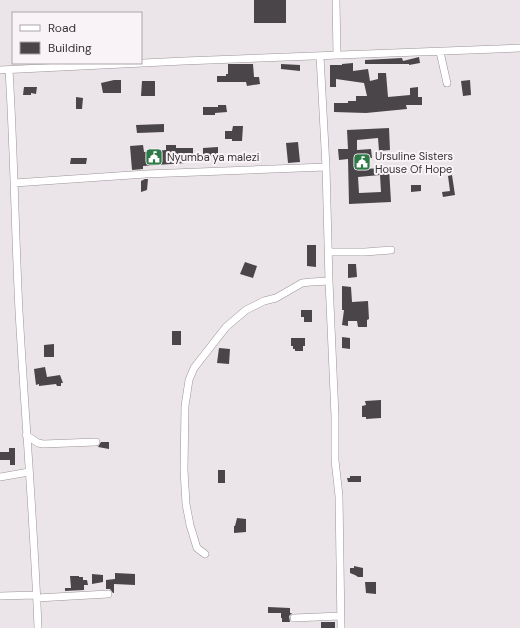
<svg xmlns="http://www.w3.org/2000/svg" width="520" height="628" font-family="'DM Sans',sans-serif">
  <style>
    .building { fill: #4a4548; fill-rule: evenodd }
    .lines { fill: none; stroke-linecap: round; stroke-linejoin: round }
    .minor-casing { stroke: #9a9498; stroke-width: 8 }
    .minor { stroke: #fff; stroke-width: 7 }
    .labels { text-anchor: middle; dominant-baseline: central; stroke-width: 4; stroke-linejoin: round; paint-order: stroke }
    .poi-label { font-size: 11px; fill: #373436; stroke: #f9f2f6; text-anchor: start }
  </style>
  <rect width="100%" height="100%" fill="#ebe5e9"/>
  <path class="building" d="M254,0H286V23H254Z
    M419,57L420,63L409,65V64H365V60L402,58L403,61Z
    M353,63V71L368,69L370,81L378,79V73H386L388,97L410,95V88L418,87V97H422V105H406L407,109L366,113L334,112V103H348V101H356V96H367L364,83L336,79V87H330V65H342V64Z
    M228,64H253L254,77H259L260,84L247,86L246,82H217V76H226V74H228Z
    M281,64L300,65V71L281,69Z
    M114,80H121V93H103L101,83Z
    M470,80L471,95L463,96L461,81Z
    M142,81H155V96H141Z
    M24,87H37L36,94L31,93V95H23Z
    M76,97L83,98L82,109H76Z
    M218,105H226L227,112L215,113V115H203V107H218Z
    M164,124V132L137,133L136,125Z
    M233,126H243L242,141H232V139H225V131H232Z
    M389,128L390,150L379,151L378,138L357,140V150L371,149L372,158H358L359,169L389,168L391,202L349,204L348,159L339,160L338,149H348L347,130ZM380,175L381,192L359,193L358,177Z
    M298,142L300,162L288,163L286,143Z
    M143,145L144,152L166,150V145H176V148H193V161H185V163L143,166V169L132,170L130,146Z
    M218,147V157H203V148Z
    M71,158H87L86,164H70Z
    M452,175L455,195L443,197L442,192L450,191L448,176Z
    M145,179H148L147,190L141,192V181Z
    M411,185H421V191L411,192Z
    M307,245H316V267L307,266Z
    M245,262L257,266L253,278L240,274Z
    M348,264H356L357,277L348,278Z
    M342,286L351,287L352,302L368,301L369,319L367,320V327H358L357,321H348V326L342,325L344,310H342Z
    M301,310H312V322H304V317H301Z
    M172,331H181V345H172Z
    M342,337L350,338V349L342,348Z
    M291,338H305V346H303V351H295V349H293V346H291Z
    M54,344V357H44V345Z
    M219,348L230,349L229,364L217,363Z
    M45,367L47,377L60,375L63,383H61V386H57L56,384L39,386V384L36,385L34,369Z
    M381,400V418L366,419V417H362V406L366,405L365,401Z
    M101,442H109V449L98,447Z
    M9,448H15V465H10V460H0V452H9Z
    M218,470H225V483H218Z
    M350,476H361V482H348L347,478H350Z
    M237,518L246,519V532L234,533V526H235Z
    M354,566L363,568V577H358L355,575L350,573V568H354Z
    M115,573L135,574V585L114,584V593H113L110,589H106V580L115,579Z
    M92,574L103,575V582L92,584Z
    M70,576H79V577H83V580H87L88,585H84V590L65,591V588H71Z
    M365,582H376V594L366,593Z
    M268,607L290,608V613H292L289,616L290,622H282V618H281V613H268Z
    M321,622H335V628H321Z"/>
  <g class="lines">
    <g class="minor-casing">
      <path id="minor" d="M336,0L337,55
        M440,52L447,83
        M320,56L326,167L329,281L335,416V460L339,496L341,628
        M0,70L184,61L520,48
        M9,70C14,150 15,231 19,311C25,417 34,522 38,628
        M14,183L146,174L326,167
        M329,252H365L391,250
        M26,435L38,443L43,444L96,442
        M0,477L29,472
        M205,554L197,548L190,525L186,504L184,470L185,406L189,380L194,368L226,327L246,310L264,301L276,298L302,283L311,282L329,281
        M0,596L36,595
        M37,598L108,594
        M294,618L340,616"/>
    </g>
    <use href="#minor" class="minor"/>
  </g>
  <defs>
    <g id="civic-square" transform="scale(0.9)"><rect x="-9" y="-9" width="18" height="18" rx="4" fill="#2d7948" stroke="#f9f2f6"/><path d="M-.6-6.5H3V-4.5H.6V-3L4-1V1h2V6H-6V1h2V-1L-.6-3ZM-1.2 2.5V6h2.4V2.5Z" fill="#fff"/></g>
  </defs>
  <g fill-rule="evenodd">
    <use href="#civic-square" x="154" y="157"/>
    <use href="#civic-square" x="362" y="162"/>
  </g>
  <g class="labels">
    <g class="poi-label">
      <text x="375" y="156">Ursuline Sisters<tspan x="375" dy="13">House Of Hope</tspan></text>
      <text x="167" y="157">Nyumba ya malezi</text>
    </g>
  </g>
  <rect x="12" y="12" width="130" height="52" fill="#f9f2f6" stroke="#aba6a9"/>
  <rect x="20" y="25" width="20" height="6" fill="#ffffff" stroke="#aba6a9"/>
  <text x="48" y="32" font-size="12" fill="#373436">Road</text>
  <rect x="20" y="42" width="20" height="12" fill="#4a4548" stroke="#aba6a9"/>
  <text x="48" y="52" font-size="12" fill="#373436">Building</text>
</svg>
